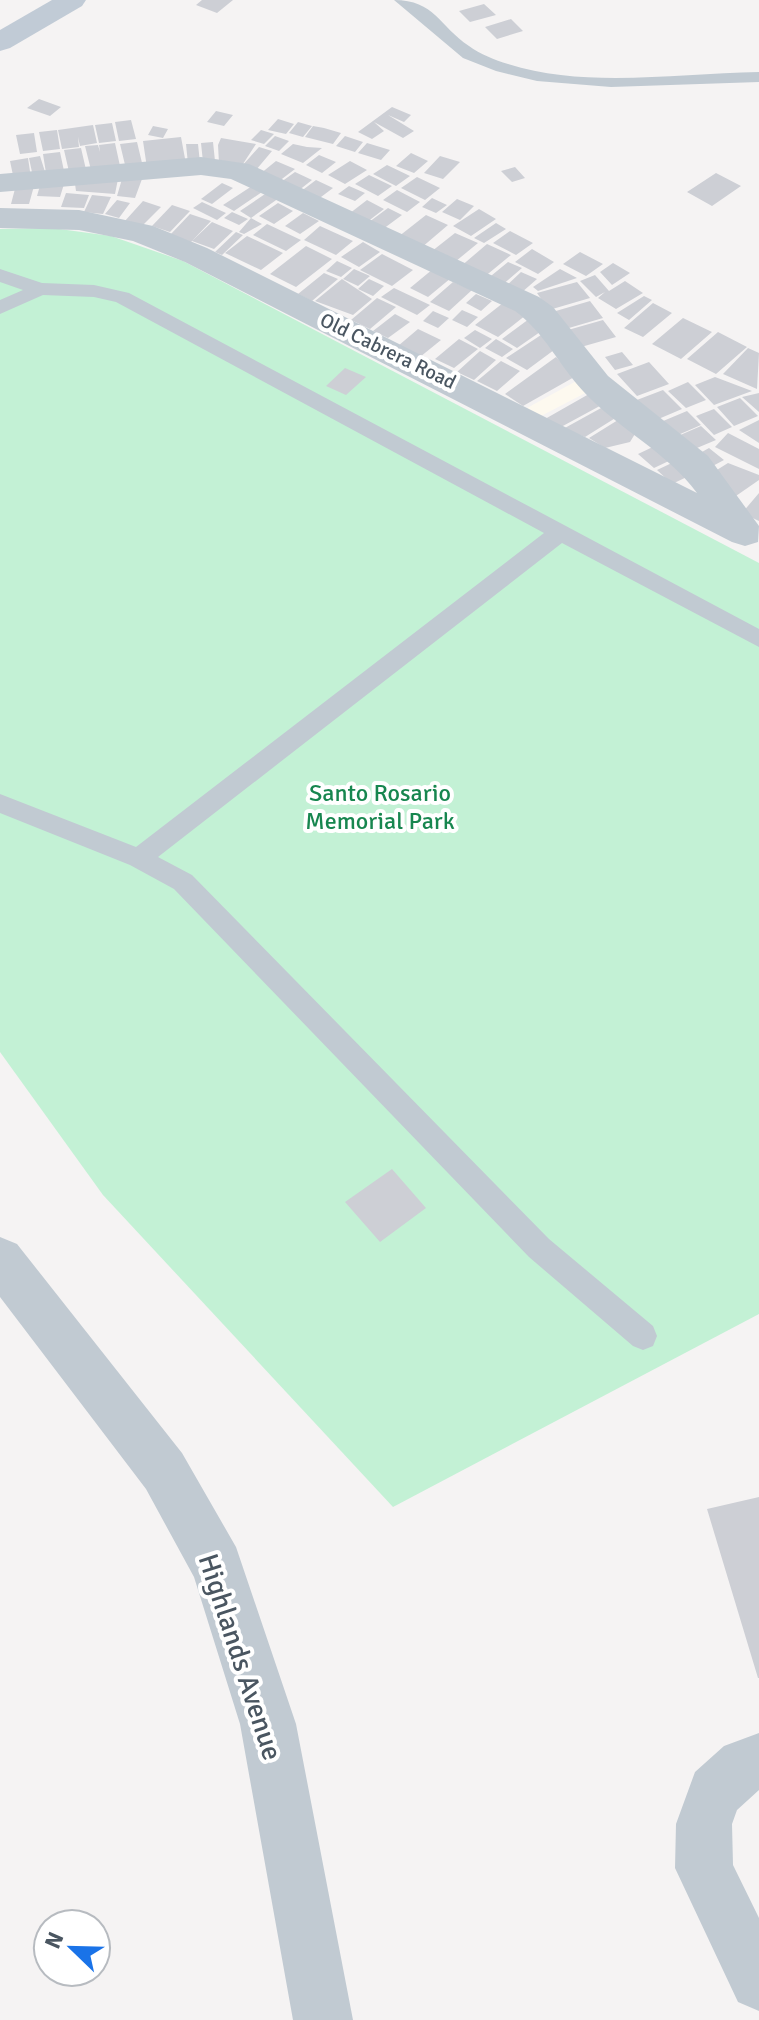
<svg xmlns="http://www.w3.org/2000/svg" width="759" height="2020" font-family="Signika,sans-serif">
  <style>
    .commercial { fill: #fdf9ef }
    .green { fill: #c3f1d5 }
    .building { fill: #cdcfd5 }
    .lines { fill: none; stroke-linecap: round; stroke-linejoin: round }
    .service { fill: #c1cad2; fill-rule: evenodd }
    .minor { fill: #c1cad2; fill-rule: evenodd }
    .tertiary { fill: #c1cad2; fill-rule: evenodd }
    .secondary { fill: #c1cbd6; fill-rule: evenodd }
    .labels { text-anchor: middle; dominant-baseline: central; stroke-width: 8; stroke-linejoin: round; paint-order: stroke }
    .far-street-label { font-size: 20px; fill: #4a5661; stroke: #fff }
    .park-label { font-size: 24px; fill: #17864f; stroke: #fff }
    .near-street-label { font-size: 28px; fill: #4a5661; stroke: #fff }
  </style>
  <rect width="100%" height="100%" fill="#f5f3f3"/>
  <path class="commercial" d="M580,379L593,389L541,416L527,408Z"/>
  <path class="green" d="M52,228L111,236L183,261L759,563V1314L393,1507L103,1195L0,1052V229Z"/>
  <path class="building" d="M202,0H233L217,13L196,5Z
    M484,4L496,15L470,22L459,11Z
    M511,19L523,31L497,39L485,27Z
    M39,99L61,107L50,116L27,108Z
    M392,107L411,115L404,122L388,115L414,131L403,138L374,122L384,131L372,139L358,132Z
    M216,111L233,115L224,126L207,122Z
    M278,119L294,124L286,134L268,130Z
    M131,120L136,139L119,141L115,122Z
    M298,122L312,126L303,137L289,133Z
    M112,123L116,141L99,143L95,125Z
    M93,125L97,143L80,146L78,137L79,147L62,149L58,130Z
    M153,126L168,129L163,138L148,135Z
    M313,126L324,128L341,133L333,144L305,137Z
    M57,130L60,149L43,151L39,132Z
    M261,130L274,134L264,144L251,140Z
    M34,133L37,152L20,154L16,135Z
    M275,136L289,141L279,151L265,146Z
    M345,136L363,142L355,152L336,146Z
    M181,137L186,164L147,168L143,141Z
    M221,138L256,144L241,167L219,163L218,145Z
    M137,142L143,167L126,169L120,144Z
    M213,142L215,161L203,162L201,143Z
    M115,143L120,166L91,170L85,146L98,145L100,152L99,145Z
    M367,143L390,150L381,160L358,153Z
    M186,144H198L200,163L188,164Z
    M293,144L307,147L322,148L303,163L281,154Z
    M259,147L272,151L256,170L242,166Z
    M81,148L87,174L70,176L64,150Z
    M60,152L64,171L46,173L43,154Z
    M411,153L428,161L414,173L396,166Z
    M319,155L336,162L322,173L306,165Z
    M40,156L46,175L33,177L29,158Z
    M440,156L460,162L443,179L424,173Z
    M28,158L31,178L14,180L10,161Z
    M276,161L295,169L278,182L260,174Z
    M350,161L367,170L345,184L328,175Z
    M387,165L410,176L396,186L373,174Z
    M515,167L525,178L512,182L501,171Z
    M295,172L312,180L298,191L281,182Z
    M716,173L741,186L712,206L687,192Z
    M369,175L392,186L378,196L355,184Z
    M417,177L440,188L425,200L401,188Z
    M118,179L115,194L76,191L75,184Z
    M122,179H142L135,198L117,196Z
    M316,180L333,188L317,200L300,192Z
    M41,182L64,184L60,197L37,196Z
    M222,183L233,188L212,204L201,199Z
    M16,185L34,186L29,204H11Z
    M252,186L262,192L234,211L223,205Z
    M349,186L365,193L355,201L338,194Z
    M397,190L420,202L407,212L383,200Z
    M268,192L279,198L251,218L240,211Z
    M66,193L89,195L84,208L61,207Z
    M92,195L111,197L103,214L84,212Z
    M432,198L447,205L436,213L422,207Z
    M457,199L474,206L460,220L442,212Z
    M117,200L130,203L119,218L105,214Z
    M367,200L384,209L362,226L345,217Z
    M143,201L161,207L141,227L124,222Z
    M202,202L226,213L217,220L193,208Z
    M278,203L293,211L274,224L259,216Z
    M172,205L190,211L170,232L152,226Z
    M388,208L402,215L379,232L365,225Z
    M479,209L496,219L471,236L453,226Z
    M232,212L248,219L239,225L224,218Z
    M303,213L319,221L300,234L285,226Z
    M190,214L211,221L191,242L170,235Z
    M426,215L448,225L421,248L398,237Z
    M251,218L262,224L244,234L239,232Z
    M212,222L233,231L214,249L192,241Z
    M496,223L506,229L484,243L474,238Z
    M267,224L301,240L286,251L253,235Z
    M320,226L353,241L336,255L304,240Z
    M510,231L533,243L516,255L493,243Z
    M236,232L243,235L222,255L215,252Z
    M455,233L478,243L450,266L427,255Z
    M247,236L283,253L261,270L225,253Z
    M363,242L380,252L359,267L341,257Z
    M487,244L511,255L483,278L460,267Z
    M306,246L332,259L296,287L270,274Z
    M532,249L554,262L538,274L515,262Z
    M580,252L603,264L586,276L563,264Z
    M382,254L413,270L392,286L360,270Z
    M337,261L352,268L341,277L326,271Z
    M508,262L522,268L500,287L486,280Z
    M613,263L630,273L612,285L600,272Z
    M354,269L370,276L358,286L343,279Z
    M433,269L451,278L428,297L410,288Z
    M560,269L577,278L538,291L533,287Z
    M521,272L537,279L521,293L506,286Z
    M324,273L338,279L312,301L298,294Z
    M595,275L609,291L625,281L643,293L616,309L598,298L605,292L596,297L580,281Z
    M342,279L372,299L353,315L315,301Z
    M369,279L384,286L373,296L358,289Z
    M453,282L472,290L449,311L430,302Z
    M577,282L590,298L549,310L537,293Z
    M394,288L430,305L417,315L381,297Z
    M476,294L492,301L481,311L466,303Z
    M644,296L652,300L629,320L617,313Z
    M377,298L396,307L370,329L351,320Z
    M590,301L603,318L562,330L549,313Z
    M503,303L526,315L498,337L475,325Z
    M653,303L672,313L643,337L624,328Z
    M462,310L478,317L467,327L452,320Z
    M433,311L449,318L438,328L423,321Z
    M395,314L410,322L388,338L373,331Z
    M683,318L712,332L681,359L652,344Z
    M529,319L540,332L517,348L502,339Z
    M603,320L616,337L574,349L561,332Z
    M418,329L441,340L420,357L398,346Z
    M475,330L492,339L480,348L464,338Z
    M718,332L747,347L716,374L687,359Z
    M541,335L554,350L527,370L506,358Z
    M459,339L478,349L454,368L435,359Z
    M496,339L513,349L502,357L485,348Z
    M748,348L759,353L757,389L723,374Z
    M480,351L496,360L474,380L457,372Z
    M622,352L633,365L615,370L605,357Z
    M556,357L576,376L523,406L505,394Z
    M501,361L520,371L497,391L477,381Z
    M649,362L669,384L637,396L617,374Z
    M345,368L366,377L346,395L326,386Z
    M715,377L752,391L714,405L695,385Z
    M688,382L706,400L686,408L668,391Z
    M596,390L609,401L561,427L545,419Z
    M663,390L682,409L649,423L629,403Z
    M759,393V412L742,397Z
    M740,398L758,416L734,426L717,407Z
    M612,402L625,412L585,437L563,429Z
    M714,409L732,427L714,435L696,416Z
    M687,411L701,425L671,438L656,424Z
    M626,415L638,429L630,442L605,448L589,438Z
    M759,420V443L739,430Z
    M701,426L716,440L685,453L671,439Z
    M728,433L759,449V469L715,447Z
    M657,445L673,459L654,468L638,454Z
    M709,448L724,460L707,469L693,457Z
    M676,461L691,475L672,484L657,470Z
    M728,463L759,475V480L733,498L712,473Z
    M759,493V521L742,513Z
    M392,1169L426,1208L380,1242L345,1202Z
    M759,1497V1678H758L707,1509Z"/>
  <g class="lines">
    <path class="service" d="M394,0C435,0 439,26 469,46C480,54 495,60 508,64C587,89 678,73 759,72V82L611,87L537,81L496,71L463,58Z
      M0,269L42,283L94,285L129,293L759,629V647L562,543L158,857L192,875L549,1239L653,1326L657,1336L653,1346L643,1350L633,1346L529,1257L174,889L130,865L0,813V794L136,847L544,533L116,302L94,297L43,295L0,314V300L23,290L0,282Z"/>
    <path class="minor" d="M201,157L249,164L539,297L553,307L608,376L708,456L759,526L758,542L745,546L732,542L185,262L133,241L79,230L0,228V208L79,210L153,226L207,248L697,493C666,451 618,429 583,391C559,365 544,332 515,311L231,179L201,175L0,192V174Z
      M759,1733V1790L737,1810L732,1824L733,1865L759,1918V2011L738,2002L675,1868L676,1824L695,1772L724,1746Z"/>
    <path class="tertiary" d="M0,1237L17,1244L182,1453L236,1547L296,1724L353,2020H293L240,1724L194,1577L146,1489L0,1297Z"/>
    <path class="secondary" d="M52,0H86L82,6L10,48L0,51V30Z"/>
  </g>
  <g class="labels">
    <g class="far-street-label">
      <text transform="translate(388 351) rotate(26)">Old Cabrera Road</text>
    </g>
    <g class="park-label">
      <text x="380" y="793">Santo Rosario<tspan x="380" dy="28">Memorial Park</tspan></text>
    </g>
    <g class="near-street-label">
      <text transform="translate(240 1657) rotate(72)">Highlands Avenue</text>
    </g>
  </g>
  <g transform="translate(72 1948) rotate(293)"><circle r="38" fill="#ffffff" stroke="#b7bbc0" stroke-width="2"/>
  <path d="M0-6L14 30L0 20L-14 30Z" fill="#1a73e8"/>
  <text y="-12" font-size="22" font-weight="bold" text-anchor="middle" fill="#4a5661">N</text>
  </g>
</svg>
